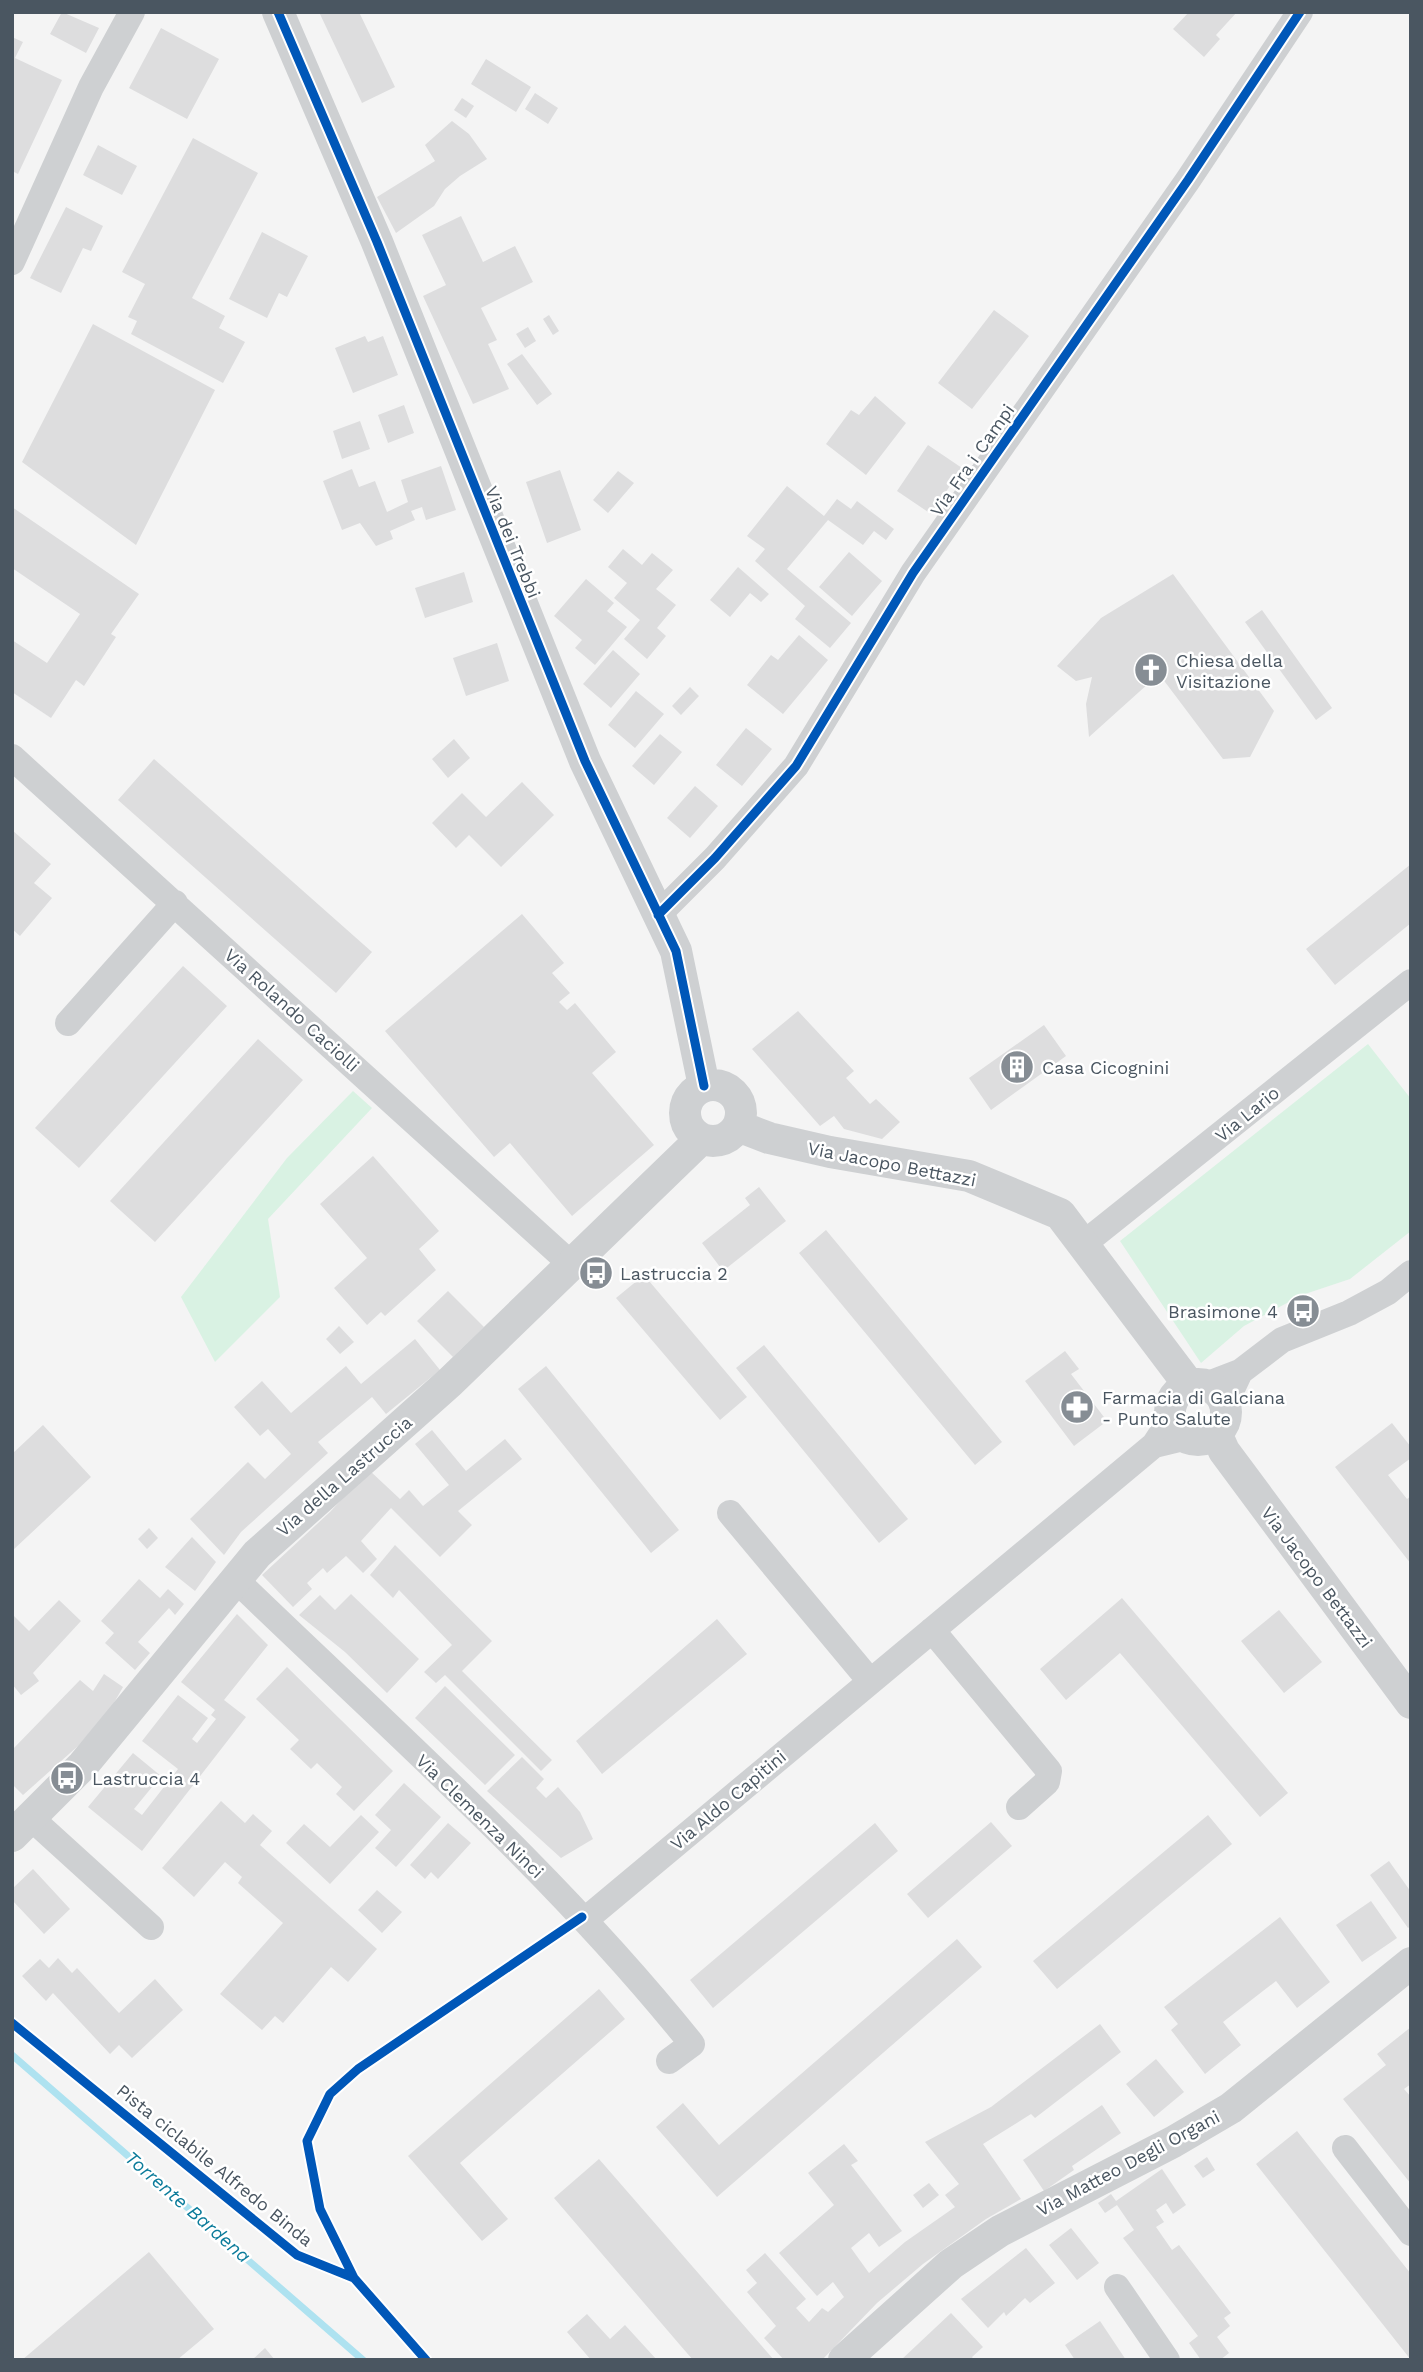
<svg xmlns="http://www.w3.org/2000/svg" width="1423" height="2372" font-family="'Work Sans',sans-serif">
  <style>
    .green { fill: #d9f2e3 }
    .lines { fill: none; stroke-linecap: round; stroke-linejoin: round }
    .stream { stroke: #aee2f0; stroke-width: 7 }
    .building { fill: #ddddde }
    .minor { stroke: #ced0d2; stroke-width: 26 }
    .tertiary { stroke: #ced0d2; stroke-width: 32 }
    .cycleway-casing { stroke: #fff; stroke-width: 13 }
    .cycleway { stroke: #0057b8; stroke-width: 9 }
    .labels { text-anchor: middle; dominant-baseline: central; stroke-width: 5; stroke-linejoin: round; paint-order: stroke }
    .street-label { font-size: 18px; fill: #4a5661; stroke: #fff }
    .poi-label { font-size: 18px; fill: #4a5661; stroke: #fff; text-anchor: start }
    .water-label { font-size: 19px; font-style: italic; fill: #0c7c9b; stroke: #fff }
  </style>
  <rect width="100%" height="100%" fill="#f4f4f4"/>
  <path class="green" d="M1368,1044L1411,1099V1231L1350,1279L1302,1295L1244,1326L1201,1363L1120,1241Z
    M353,1091L372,1108L268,1219L280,1297L215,1362L181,1297L287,1158Z"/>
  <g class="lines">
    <path class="stream" d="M12,2055L363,2360"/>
  </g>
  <path class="building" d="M62,12L99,28L86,53L50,34Z
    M319,12H359L395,87L362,103Z
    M1189,12H1237L1216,35L1220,39L1204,57L1173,29Z
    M161,28L219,59L187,119L129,88Z
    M12,37L23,42L15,58L62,80L18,174L12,171Z
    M486,59L531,87L516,112L471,84Z
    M535,93L558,108L548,124L525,109Z
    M462,98L474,106L466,118L454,110Z
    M452,121L469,134L487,159L460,176L445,189L434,206L396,233L377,197L435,161L425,145Z
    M193,138L258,173L192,298L225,316L219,328L245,342L223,383L131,334L137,321L128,317L145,284L122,272Z
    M98,145L137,166L122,195L83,175Z
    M66,207L103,226L91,251L83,248L61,293L30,278Z
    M461,216L483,262L515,246L533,282L481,308L497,340L488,344L509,389L473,404L423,296L446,285L422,235Z
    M262,232L308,256L287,297L279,293L267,318L229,299Z
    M994,310L1029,336L972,409L938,383Z
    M549,315L559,331L553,335L543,319Z
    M93,324L215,390L136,545L22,462Z
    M528,327L536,341L525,348L516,334Z
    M365,336L368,342L383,336L398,375L353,393L335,348Z
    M522,354L552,394L537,405L507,364Z
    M875,396L906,423L866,475L826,444L851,410L859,415Z
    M404,405L414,433L388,443L378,415Z
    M360,421L370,449L342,459L333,431Z
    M928,445L962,468L931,514L897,491Z
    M441,466L456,510L426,520L422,507L411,511L415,520L390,531L393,539L376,546L360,523L342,530L323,481L352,469L359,487L375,481L387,512L408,502L401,480Z
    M560,470L581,530L547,543L526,482Z
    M618,471L634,483L608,513L593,500Z
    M787,486L824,516L837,499L851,509L857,501L894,529L886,540L874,531L863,545L828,520L787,569L851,623L830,648L795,619L805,606L755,561L765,549L747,536Z
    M12,507L139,594L111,634L116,637L84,686L76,680L51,718L12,692V640L47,663L80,614L12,568Z
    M623,549L642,565L652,553L673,570L656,589L676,605L657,628L666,636L647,659L624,639L640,620L614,598L627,583L608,567Z
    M849,552L882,581L852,616L819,587Z
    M738,567L769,594L761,602L750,593L730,617L710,600Z
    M464,572L473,602L425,618L415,588Z
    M1173,574L1274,711L1250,757L1223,759L1159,674L1089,737L1086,704L1092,677L1076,681L1057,666L1101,618Z
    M586,579L614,603L607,611L627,627L595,665L575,648L582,640L554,616Z
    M1262,610L1332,708L1316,720L1245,622Z
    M799,635L828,660L783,714L747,685L771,655L778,660Z
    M497,643L509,681L466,696L453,658Z
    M613,650L640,674L611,708L583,684Z
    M690,687L699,696L681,715L672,706Z
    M636,691L664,714L635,748L608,725Z
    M746,728L772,749L742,786L716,765Z
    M660,734L682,752L654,785L632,766Z
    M454,739L470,758L448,778L432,759Z
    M154,759L372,952L336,993L118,800Z
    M522,782L554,815L501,867L469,835L456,848L432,823L462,793L486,817Z
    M695,786L718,806L690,838L667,818Z
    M12,830L51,864L34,883L52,898L20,936L12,929Z
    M1411,864V923L1335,985L1306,949Z
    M522,914L564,963L552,973L570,993L559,1002L567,1010L575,1003L616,1052L592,1073L654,1145L572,1216L510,1143L494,1157L385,1031Z
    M183,966L227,1006L79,1168L35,1128Z
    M798,1011L854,1071L846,1078L870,1104L876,1099L900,1122L882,1139L844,1129L834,1116L820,1126L752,1049Z
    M1044,1025L1066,1056L991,1110L969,1078Z
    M258,1039L303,1080L155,1242L110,1201Z
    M373,1156L439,1231L419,1249L436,1270L385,1316L381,1312L367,1325L334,1288L367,1258L320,1204Z
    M759,1187L786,1221L723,1271L702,1243L750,1205L745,1198Z
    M826,1230L1002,1442L975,1465L799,1253Z
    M644,1275L747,1397L720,1420L616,1298Z
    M448,1291L484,1327L453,1357L417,1321Z
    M339,1326L354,1342L340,1354L326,1339Z
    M415,1339L440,1370L386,1414L372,1397L318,1442L328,1453L241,1532L224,1555L190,1519L248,1462L265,1479L291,1454L268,1429L260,1436L234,1407L262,1381L291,1413L346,1366L361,1384Z
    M764,1345L908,1519L879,1543L736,1368Z
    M1065,1351L1079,1369L1071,1374L1107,1421L1074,1446L1025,1381Z
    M546,1366L679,1530L651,1553L518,1389Z
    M1392,1423L1411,1447V1458L1388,1475L1407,1499L1411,1496V1564L1335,1467Z
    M43,1425L91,1477L12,1551V1454Z
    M432,1430L466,1471L505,1439L522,1459L458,1511L472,1525L440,1557L391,1508L361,1541L377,1559L363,1573L346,1556L327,1573L323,1568L307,1583L312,1589L293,1607L262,1575L330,1512L369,1470L400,1499L409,1490L423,1506L449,1485L415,1444Z
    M149,1528L158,1538L147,1549L138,1539Z
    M192,1537L216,1562L195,1591L165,1567Z
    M395,1545L492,1641L462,1671L552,1760L541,1771L445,1675L436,1683L424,1672L452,1645L399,1590L393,1598L370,1575Z
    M139,1579L160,1598L168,1589L184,1604L175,1615L169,1608L138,1642L150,1653L135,1670L105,1643L114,1633L101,1621Z
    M351,1594L419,1659L387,1693L345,1652L299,1615L320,1595L335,1610Z
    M1122,1598L1288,1793L1260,1817L1120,1653L1066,1700L1040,1669Z
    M59,1600L81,1621L33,1673L39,1681L21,1695L12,1684V1614L29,1631Z
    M1279,1610L1322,1662L1284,1693L1241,1641Z
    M237,1614L268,1645L224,1700L246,1717L142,1851L88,1807L133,1753L161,1776L134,1809L142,1815L178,1769L142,1741L178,1695L208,1718L192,1739L197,1743L216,1719L211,1715L215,1710L181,1682Z
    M717,1619L747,1654L602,1774L576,1741Z
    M287,1667L393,1771L354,1811L336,1794L342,1787L317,1763L311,1769L290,1749L299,1740L256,1699Z
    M104,1674L123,1687L111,1708L78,1746L23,1795L12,1784V1750L80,1680L93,1691Z
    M445,1686L515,1755L485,1785L415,1718Z
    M522,1757L544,1779L536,1788L546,1798L558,1787L580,1812L593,1839L561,1858L487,1791Z
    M404,1783L441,1817L396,1867L375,1848L391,1830L375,1815Z
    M221,1801L245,1823L253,1814L272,1831L260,1845L377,1949L348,1982L331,1967L283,2023L275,2016L262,2030L220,1994L283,1923L238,1883L242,1877L225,1862L194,1897L162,1868Z
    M361,1815L379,1832L330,1884L286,1843L304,1824L330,1847Z
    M1208,1815L1232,1844L1057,1989L1033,1961Z
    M991,1822L1012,1846L928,1918L907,1894Z
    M448,1823L471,1843L438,1879L431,1872L425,1879L410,1865Z
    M875,1823L898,1851L713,2008L690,1980Z
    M1389,1861L1411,1892V1926L1408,1928L1370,1875Z
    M33,1869L70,1909L44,1934L12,1900V1889Z
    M377,1890L402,1912L382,1933L358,1910Z
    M1371,1901L1397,1938L1362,1962L1336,1925Z
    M1280,1917L1330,1982L1297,2008L1276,1981L1223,2022L1241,2045L1205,2074L1171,2030L1178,2024L1164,2007Z
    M957,1939L982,1967L717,2197L656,2127L683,2103L719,2145Z
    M58,1958L72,1973L77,1968L119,2013L155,1979L183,2010L132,2058L119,2045L110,2054L53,1993L46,2001L22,1976L40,1959L49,1968Z
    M599,1989L625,2019L460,2163L508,2219L482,2241L408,2156Z
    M1100,2024L1121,2052L1035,2118L1031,2114L983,2144L1021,2199L986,2219L923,2264L877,2303L822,2360H784L764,2338L776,2326L747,2292L757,2283L746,2270L765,2253L806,2299L796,2308L809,2322L822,2308L828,2312L844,2297L833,2282L817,2296L779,2253L834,2205L808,2173L844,2144L858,2161L851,2165L902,2231L879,2247L869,2233L851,2248L869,2273L905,2242L955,2207L945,2195L959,2184L925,2142L991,2107Z
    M1411,2027V2084L1404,2089L1411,2097V2184L1343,2099L1386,2065L1377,2054Z
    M1156,2059L1184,2092L1154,2117L1126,2084Z
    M1102,2105L1121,2133L1072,2166L1074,2170L1044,2191L1023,2160Z
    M1297,2131L1411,2274V2360L1256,2164Z
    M1207,2157L1215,2170L1203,2178L1194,2166Z
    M599,2159L726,2305L774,2360H693L680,2345L554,2198Z
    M1162,2169L1186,2205L1173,2214L1166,2203L1156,2210L1164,2222L1156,2227L1172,2250L1179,2245L1231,2313L1224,2318L1230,2326L1217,2337L1229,2353L1220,2360H1201L1189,2343L1198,2336L1123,2238L1134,2230L1117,2205L1105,2213L1098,2203L1111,2194L1116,2201Z
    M929,2183L939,2195L923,2208L913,2195Z
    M1071,2228L1099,2263L1077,2280L1049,2245Z
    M1026,2248L1055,2283L1030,2303L1025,2298L1006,2316L1004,2312L988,2328L961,2299Z
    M149,2252L214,2329L177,2360H22Z
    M951,2313L983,2347L972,2357L974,2360H901Z
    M587,2314L610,2339L625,2325L657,2360H591L567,2332Z
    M1100,2321L1126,2360H1075L1065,2345Z
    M265,2348L275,2360H252Z"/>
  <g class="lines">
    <path class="minor" d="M12,262L91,87L132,12
      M12,757L571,1264
      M658,915L715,858L796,766L913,573L1188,180L1300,12
      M68,1023L175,903
      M1082,1245L1411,982
      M1206,1385L1240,1372L1282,1340L1349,1313L1388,1292L1411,1273
      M1225,1404L1240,1372
      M1154,1445L1187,1437
      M730,1513L870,1681
      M235,1579C390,1729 557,1875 692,2044L669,2061
      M932,1630L1049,1771L1047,1782L1019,1807
      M31,1818L151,1927
      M585,1920L1154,1445L1171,1419
      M1345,2148L1411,2233
      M1117,2287L1167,2360"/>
    <path class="tertiary" d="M278,12L377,242L585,761L676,951L704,1086
      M685 1113a28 28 0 1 1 56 0a28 28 0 1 1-56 0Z
      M738,1126L769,1138L830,1152L969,1176L1060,1214L1189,1385
      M1170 1412a28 28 0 1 1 56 0a28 28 0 1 1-56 0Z
      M1216,1433L1224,1451L1411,1703
      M12,1836L83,1765L257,1554L450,1382L701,1139
      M844,2360L951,2264L1000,2231L1173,2142L1231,2108L1411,1963"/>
    <g class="cycleway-casing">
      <path id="cycleway" d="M278,12L377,242L585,761L676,951L704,1086
        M658,915L715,858L796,766L913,573L1188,180L1300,12
        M12,2023L297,2255L354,2278L426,2360
        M354,2278L320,2209L307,2141L330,2094L358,2069L582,1917"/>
    </g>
    <use href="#cycleway" class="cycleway"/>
  </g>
  <defs>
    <g id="church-disc" transform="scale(1.75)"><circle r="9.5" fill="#868d94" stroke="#fff"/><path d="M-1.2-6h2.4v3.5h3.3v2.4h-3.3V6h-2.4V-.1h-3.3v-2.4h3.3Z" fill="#fff"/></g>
    <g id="building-disc" transform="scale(1.75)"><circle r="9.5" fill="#868d94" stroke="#fff"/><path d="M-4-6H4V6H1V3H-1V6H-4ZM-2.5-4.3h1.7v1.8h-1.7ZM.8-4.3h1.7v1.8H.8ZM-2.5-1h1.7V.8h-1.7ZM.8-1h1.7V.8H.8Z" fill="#fff"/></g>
    <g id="bus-disc" transform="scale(1.75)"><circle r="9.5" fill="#868d94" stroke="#fff"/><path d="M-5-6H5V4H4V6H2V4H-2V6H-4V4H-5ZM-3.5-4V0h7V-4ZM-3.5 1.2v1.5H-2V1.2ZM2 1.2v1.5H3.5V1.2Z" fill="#fff"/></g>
    <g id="pharmacy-disc" transform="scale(1.75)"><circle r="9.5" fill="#868d94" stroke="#fff"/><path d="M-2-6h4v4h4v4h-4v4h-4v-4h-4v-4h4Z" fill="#fff"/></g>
  </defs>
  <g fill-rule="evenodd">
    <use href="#church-disc" x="1151" y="670"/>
    <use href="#building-disc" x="1017" y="1067"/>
    <use href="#bus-disc" x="596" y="1273"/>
    <use href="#bus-disc" x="1303" y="1311"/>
    <use href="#pharmacy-disc" x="1077" y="1407"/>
    <use href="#bus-disc" x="67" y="1778"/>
  </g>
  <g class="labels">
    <g class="street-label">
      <text transform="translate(972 460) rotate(-55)">Via Fra i Campi</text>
      <text transform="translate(513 542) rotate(68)">Via dei Trebbi</text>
      <text transform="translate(292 1010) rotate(42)">Via Rolando Caciolli</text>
      <text transform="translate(1247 1114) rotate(-39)">Via Lario</text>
      <text transform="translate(892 1164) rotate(11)">Via Jacopo Bettazzi</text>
      <text transform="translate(344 1476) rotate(-41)">Via della Lastruccia</text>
      <text transform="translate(1317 1577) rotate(53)">Via Jacopo Bettazzi</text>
      <text transform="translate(728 1800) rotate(-40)">Via Aldo Capitini</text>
      <text transform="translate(480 1816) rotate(44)">Via Clemenza Ninci</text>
      <text transform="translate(1128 2163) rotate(-28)">Via Matteo Degli Organi</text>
      <text transform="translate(215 2165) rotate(39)">Pista ciclabile Alfredo Binda</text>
    </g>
    <g class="poi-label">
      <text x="1176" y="660">Chiesa della<tspan x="1176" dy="21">Visitazione</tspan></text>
      <text x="1042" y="1067">Casa Cicognini</text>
      <text x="620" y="1273">Lastruccia 2</text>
      <text x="1278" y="1311" text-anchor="end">Brasimone 4</text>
      <text x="1102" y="1397">Farmacia di Galciana<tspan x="1102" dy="21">- Punto Salute</tspan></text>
      <text x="92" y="1778">Lastruccia 4</text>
    </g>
    <g class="water-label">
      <text transform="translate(188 2207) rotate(41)">Torrente Bardena</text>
    </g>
  </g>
  <rect width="1423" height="2372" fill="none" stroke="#4a5661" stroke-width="28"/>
</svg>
